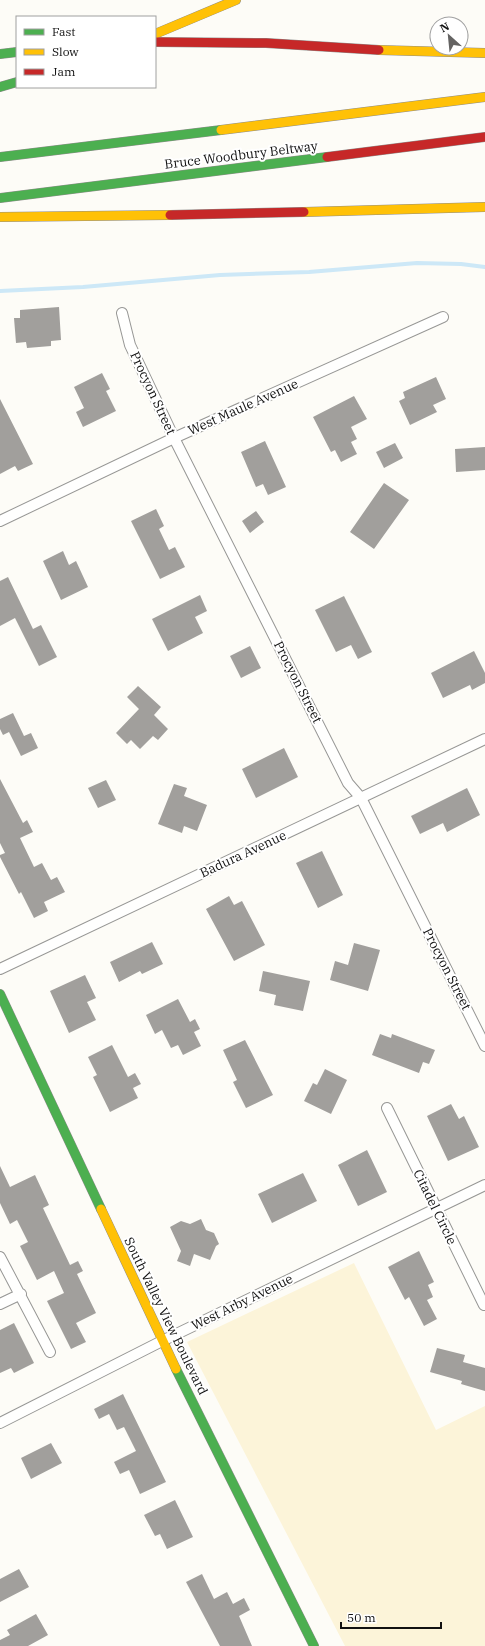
<svg xmlns="http://www.w3.org/2000/svg" width="485" height="1646" font-family="'IBM Plex Serif',serif">
  <style>
    .sand { fill: #fcf4d9 }
    .lines { fill: none; stroke-linecap: round; stroke-linejoin: round }
    .stream { stroke: #cde8f7; stroke-width: 4 }
    .building { fill: #a19f9c }
    .street-casing { stroke: #979795; stroke-width: 12 }
    .fast-casing { stroke: #8e8d8b; stroke-width: 10 }
    .slow-casing { stroke: #8e8d8b; stroke-width: 10 }
    .jam-casing { stroke: #8e8d8b; stroke-width: 10 }
    .street { stroke: #fffffe; stroke-width: 10 }
    .fast { stroke: #4caf50; stroke-width: 9 }
    .slow { stroke: #ffc107; stroke-width: 9 }
    .jam { stroke: #c62828; stroke-width: 9 }
    .labels { text-anchor: middle; dominant-baseline: central; stroke-width: 4; stroke-linejoin: round; paint-order: stroke }
    .street-label { font-size: 13px; fill: #111; stroke: #fff }
  </style>
  <rect width="100%" height="100%" fill="#fdfcf7"/>
  <path class="sand" d="M354,1263L436,1430L485,1406V1646H345L187,1342Z"/>
  <g class="lines">
    <path class="stream" d="M0,291L83,287L220,275L309,272L417,263L461,264L485,267"/>
  </g>
  <path class="building" d="M59,307L61,340L51,341V346L27,348L26,342L16,343L14,318H20V310Z
    M102,373L110,389L106,391L116,411L83,427L76,412L84,408L74,387Z
    M436,377L446,399L433,405L437,412L410,425L399,401L405,398L403,392Z
    M354,396L367,419L351,427L357,439L351,442L357,454L341,462L335,450L331,452L313,417Z
    M0,399L33,464L18,471L15,466L0,474Z
    M265,441L286,487L268,495L263,484L256,487L241,452Z
    M395,443L403,458L384,468L376,452Z
    M485,447V470L456,472L455,449Z
    M384,483L409,500L374,549L350,532Z
    M156,509L164,526L159,529L169,550L175,547L185,567L160,579L131,521Z
    M256,511L264,522L250,533L242,521Z
    M63,551L69,565L76,561L88,587L61,600L43,561Z
    M8,577L33,629L41,625L57,657L39,666L15,618L0,626V581Z
    M200,595L207,611L195,617L203,633L168,651L152,619Z
    M344,596L372,652L358,659L351,645L336,652L315,610Z
    M250,646L261,668L241,678L230,656Z
    M474,651L485,673V683L472,690L470,685L443,698L431,673Z
    M138,686L161,707L154,715L168,729L158,740L153,736L140,749L131,740L127,744L116,733L139,709L127,697Z
    M13,713L24,736L31,733L38,748L21,756L9,732L3,735L0,729V719Z
    M284,748L298,777L256,798L242,769Z
    M0,779L23,823L27,820L33,832L20,838L34,867L42,863L51,880L57,877L65,892L44,902L48,911L34,918L21,892L19,894L0,857V855L5,853L0,843Z
    M106,780L116,800L98,808L88,788Z
    M174,784L187,788L184,796L207,805L197,831L184,826L182,833L158,824Z
    M467,788L480,815L447,832L443,823L420,834L411,816Z
    M322,851L343,895L318,908L296,863Z
    M229,896L234,905L242,901L265,945L234,961L206,909Z
    M152,942L163,964L142,974L140,971L119,982L110,962Z
    M354,943L380,950L368,991L330,980L335,961L348,965Z
    M263,971L310,981L303,1011L274,1005L276,995L259,991Z
    M85,975L96,998L87,1002L96,1020L69,1033L50,991Z
    M178,999L190,1022L195,1019L200,1029L194,1032L201,1046L183,1055L178,1045L171,1048L162,1030L155,1034L146,1015Z
    M380,1034L391,1038L392,1034L435,1050L429,1064L423,1062L419,1073L372,1055Z
    M245,1040L273,1095L246,1108L233,1082L237,1080L223,1050Z
    M112,1045L128,1077L135,1073L141,1084L133,1088L138,1098L110,1112L93,1077L97,1075L88,1057Z
    M325,1069L347,1080L331,1114L304,1101L313,1083L317,1085Z
    M451,1104L459,1119L464,1116L479,1147L448,1161L427,1116Z
    M367,1150L387,1192L358,1206L338,1165Z
    M0,1166L10,1187L35,1175L49,1205L43,1208L70,1265L78,1261L83,1271L77,1274L96,1313L76,1323L86,1342L71,1349L47,1301L64,1293L54,1271L37,1280L20,1246L28,1242L17,1220L10,1224L0,1203Z
    M303,1173L317,1201L272,1223L258,1194Z
    M201,1219L206,1230L214,1233L219,1244L216,1246L210,1260L194,1254L190,1266L177,1261L181,1251L170,1227L181,1221L190,1224Z
    M419,1251L434,1282L428,1285L433,1297L427,1300L437,1319L424,1326L409,1297L405,1300L388,1267Z
    M14,1323L34,1363L14,1373L11,1368L0,1373V1330Z
    M437,1348L465,1355L463,1362L485,1368V1391L461,1384L462,1381L430,1372Z
    M123,1394L166,1482L140,1494L129,1470L120,1474L114,1462L136,1451L124,1427L117,1430L109,1414L99,1419L94,1409Z
    M51,1443L62,1463L31,1479L21,1458Z
    M175,1500L193,1537L167,1549L160,1534L155,1536L144,1515Z
    M19,1569L29,1587L0,1602V1579Z
    M202,1574L214,1599L227,1592L233,1604L244,1598L250,1610L239,1616L252,1646H220L186,1582Z
    M36,1614L48,1635L28,1646H0V1640L10,1635L7,1630Z"/>
  <g class="lines">
    <g class="street-casing">
      <path id="street" d="M122,313L130,345L174,438L348,783L361,798L485,1046
        M0,521L174,438L443,317
        M0,969L485,739
        M387,1108L484,1305
        M0,1257L50,1352
        M0,1304L21,1294
        M0,1423L162,1341L485,1185"/>
    </g>
    <g class="fast-casing">
      <path id="fast" d="M0,54L17,52
        M0,87L17,82
        M0,157L221,130
        M0,198L327,157
        M0,994L101,1209
        M176,1369L314,1646"/>
    </g>
    <g class="slow-casing">
      <path id="slow" d="M155,34L236,0
        M379,50L485,53
        M221,130L485,97
        M304,212L485,207
        M0,217L170,215
        M101,1209L176,1369"/>
    </g>
    <g class="jam-casing">
      <path id="jam" d="M155,42L266,43L379,50
        M327,157L485,137
        M170,215L304,212"/>
    </g>
    <use href="#street" class="street"/>
    <use href="#fast" class="fast"/>
    <use href="#slow" class="slow"/>
    <use href="#jam" class="jam"/>
  </g>
  <g class="labels">
    <g class="street-label">
      <text transform="translate(241 155) rotate(-7)">Bruce Woodbury Beltway</text>
      <text transform="translate(153 393) rotate(65)">Procyon Street</text>
      <text transform="translate(243 407) rotate(-24)">West Maule Avenue</text>
      <text transform="translate(298 682) rotate(63)">Procyon Street</text>
      <text transform="translate(243 854) rotate(-25)">Badura Avenue</text>
      <text transform="translate(447 969) rotate(63)">Procyon Street</text>
      <text transform="translate(435 1207) rotate(64)">Citadel Circle</text>
      <text transform="translate(242 1302) rotate(-26)">West Arby Avenue</text>
      <text transform="translate(166 1316) rotate(64)">South Valley View Boulevard</text>
    </g>
  </g>
  <rect x="16" y="16" width="140" height="72" fill="#ffffff" stroke="#a0a0a0"/>
  <rect x="24" y="29" width="20" height="6" fill="#4caf50" stroke="#a0a0a0"/>
  <text x="52" y="36" font-size="12" fill="#111111">Fast</text>
  <rect x="24" y="49" width="20" height="6" fill="#ffc107" stroke="#a0a0a0"/>
  <text x="52" y="56" font-size="12" fill="#111111">Slow</text>
  <rect x="24" y="69" width="20" height="6" fill="#c62828" stroke="#a0a0a0"/>
  <text x="52" y="76" font-size="12" fill="#111111">Jam</text>
  <g transform="translate(449 36) rotate(333)"><circle r="19" fill="#ffffff" stroke="#a0a0a0"/>
  <path d="M0-3L7 15L0 10L-7 15Z" fill="#646362"/>
  <text y="-6" font-size="11" font-weight="bold" text-anchor="middle" fill="#111111">N</text>
  </g>
  <path d="M341 1622v6h100v-6" fill="none" stroke="#111111" stroke-width="2"/>
  <text x="347" y="1622" font-size="12" fill="#111111" stroke="#ffffff" stroke-width="3" paint-order="stroke">50 m</text>
</svg>
